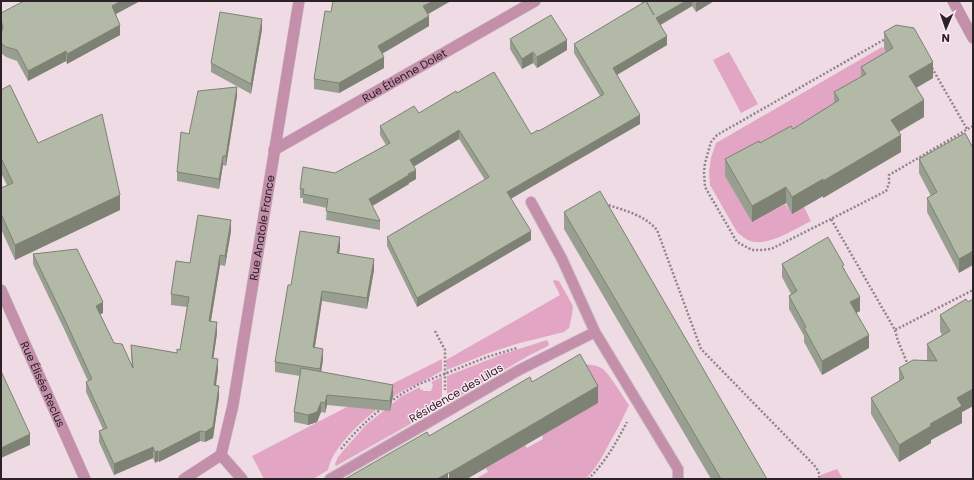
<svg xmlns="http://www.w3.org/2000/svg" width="974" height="480" font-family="Poppins,sans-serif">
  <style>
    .green { fill: #e2a5c4 }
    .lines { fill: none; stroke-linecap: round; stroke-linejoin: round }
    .service-casing { stroke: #ccbac2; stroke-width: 12 }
    .minor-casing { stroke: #ccbac2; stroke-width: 12 }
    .path { stroke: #918289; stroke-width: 2.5; stroke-dasharray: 2 2; stroke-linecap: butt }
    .service { stroke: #c48faa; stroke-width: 10 }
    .minor { stroke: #c48faa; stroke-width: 11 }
    .wall { fill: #999f90 }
    .shaded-wall { fill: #7d8275 }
    .building { fill: #b2b9a7; stroke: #7d8275 }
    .labels { text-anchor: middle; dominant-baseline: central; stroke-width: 3; stroke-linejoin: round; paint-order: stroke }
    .street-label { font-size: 11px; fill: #2a2226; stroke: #fde8f2 }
  </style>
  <rect width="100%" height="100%" fill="#efdbe4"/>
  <path class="green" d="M882,47L884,49L896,69L752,222L785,204L792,213L804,207L811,221C794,229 769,247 750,241C745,239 741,235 737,232L710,185L709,172L711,158L716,143Z
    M729,52L758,104L741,113L713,60Z
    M555,280L559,281L573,306L572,315L569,328L564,332L516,344L486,354L447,370L446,360L560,295L553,281Z
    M547,340L549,344L548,346L528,356L450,402L447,401V376L503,354Z
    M442,359V371C436,374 430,378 423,381C418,384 412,386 406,389C381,403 333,442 328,470L313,479H264L252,456L376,392Z
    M575,364C584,364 595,364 603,369C610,375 623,397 629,405C623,418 617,430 610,442C603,456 596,469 585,479H475L488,472L486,468L525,445L527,448L543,439L542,436Z
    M442,377V406L336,466L335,464L338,457L349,444L366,425L402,396L420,387V389L424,391H431L433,385L431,382Z
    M837,469L843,479H820L821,475Z"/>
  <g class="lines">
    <g class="service-casing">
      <path id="service" d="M531,202L562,259L595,332L678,469V479
        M330,479L519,370L595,332"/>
    </g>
    <g class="minor-casing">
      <g id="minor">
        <path d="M953,1L973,38"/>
        <path id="s1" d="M274,150L535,1"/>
        <path id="s2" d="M1,290L85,479"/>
        <path id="s3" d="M221,455L233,405L299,1"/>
        <path d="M221,455L242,479"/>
        <path d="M184,479L221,455"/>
      </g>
    </g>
    <path class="path" d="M932,68L967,129
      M973,126L889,175V183L886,191L831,219L895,330L973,290
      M605,204C623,210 645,215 657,230L701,349L814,465C818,470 820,473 819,479
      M831,219L771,249L762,250H752L737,242L705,187L704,172L705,163L711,142L717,135L887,38
      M895,330L898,341L908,365
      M435,331L445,350V390
      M390,402L403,393L419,384L487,357L517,348
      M341,449C353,434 366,421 381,409
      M588,479C605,463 616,443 627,422"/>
    <use href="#service" class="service"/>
    <use href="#minor" class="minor"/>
  </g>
  <path class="wall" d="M140,1L116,14L120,35L67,64L66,61L28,81L17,61L6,57L1,53V35L2,32L1,31V13Z
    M641,1H714L696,12L692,6L661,25L667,45L617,75L640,124L511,198L531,240L417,307L387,246V237L485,180L459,139L414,166L416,179L409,183V184L372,206L380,221V230L326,220L327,208L303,203V198H300V189L335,173L386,145L380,135V126L419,113L457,93L531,134L539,131L600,96L574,53V44L642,4Z
    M428,14L429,26L382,54L384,68L339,93L314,89V79Z
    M262,29L251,94L211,72V63Z
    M884,32L933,78L916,88L924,117L899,132L901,152L823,198V196L792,214L786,203L752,222L725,176V159L760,143L793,129L834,103V92L861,77V67L886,52L884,49Z
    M510,39L567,50L537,68L533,63L522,69L510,49Z
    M1,90L38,143L120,210L15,260L1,229V188L7,185L1,173Z
    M237,96L226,166L223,165L219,189L177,181V172L189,134Z
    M965,133L959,273L927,212V198L931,196L919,173V159Z
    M564,212L767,479H711L564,229Z
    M231,231L225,266L220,265L211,321L217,333L213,359L218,370L216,386L219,397L213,438L205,442L200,441L159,462L158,461L155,463L153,458L114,475L99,442V431L103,429L86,392V382L88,381L65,331L33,264V254L103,313L100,314L114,343L132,364L131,356V345L177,353L180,350L187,307L171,305V294L190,263Z
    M340,248L339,253L374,270L367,309L322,301L315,347L323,359L321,372L393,396L390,411L327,405L325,413L321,412L317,422L308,425L294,422V412L300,376L275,372V362L291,285Z
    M782,264L844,268L860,311L856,313L869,348L822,375L804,342V336L789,309V296L791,294L782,277Z
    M973,299V406L962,412V423L931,440V443L899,462L871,414V398L899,381V368L927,361V344L942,335L940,331V315L968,302Z"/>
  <path class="shaded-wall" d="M121,1H140L112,16V6Z
    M433,1H451L423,17V6Z
    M686,1H692V6L656,27V18Z
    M698,1H714L696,12V3Z
    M429,16V26L378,56V46Z
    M262,19V29L251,94V84Z
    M120,25V35L67,64V54Z
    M667,36V45L613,77V68Z
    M567,40V50L537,68V57Z
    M66,51V61L28,81V71Z
    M533,52V63L522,69V59Z
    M384,57V68L339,93V83Z
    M933,62V78L909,92V76Z
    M237,87V96L226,166V156Z
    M924,100V117L891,136V120Z
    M640,115V124L507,201V192Z
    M459,130V139L410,169V160Z
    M901,135V152L823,198V181Z
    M223,156V165L219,189V179Z
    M416,170V179L409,183V184L369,208V199Z
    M823,179V196L792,214V197Z
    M786,187V203L752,222V206Z
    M120,195V210L15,260V245Z
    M231,220V231L225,266V256Z
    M531,231V240L417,307V298Z
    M340,237V248L337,263V253Z
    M973,251V265L959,273V259Z
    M220,255V265L209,332V321Z
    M374,259V270L367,309V298Z
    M322,291V301L313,358V347Z
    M860,297V311L850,316V302Z
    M103,302V313L96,316V306Z
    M217,322V333L212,369V358Z
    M869,335V348L822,375V361Z
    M323,349V359L320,380V369Z
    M218,359V370L214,396V385Z
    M393,385V396L390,411V401Z
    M219,386V397L213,438L205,442V432Z
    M598,386V403L467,479H449V473Z
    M973,389V406L962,412V423L931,440V443L899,462V445L957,398Z
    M327,395V405L325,413V403Z
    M321,402V412L317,422L308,425V415Z
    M200,431V441L159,462V452Z
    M30,434V445L1,458V448Z
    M153,447V458L114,475V464Z
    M158,451V461L155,463V452Z
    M448,473V479H437Z"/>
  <path class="building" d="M24,1H121L112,6L120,25L67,54L66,51L28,71L17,50L6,47L1,43V35L3,26L1,21V13Z
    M333,1H433L423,6L429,16L378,46L384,57L339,83L314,79L325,11L331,12Z
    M646,1H686L656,18L667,36L613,68L640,115L507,192L531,231L417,298L387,237L489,177L459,130L410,160L416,170L408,174L409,175L369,199L380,221L326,211L328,199L303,194L304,189H300L303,167L335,173L390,143L380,126L414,106L419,113L456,91L457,93L494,72L531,134L538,130L539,131L604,94L574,44L646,1L654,15Z
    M220,12L262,19L251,84L211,63Z
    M551,15L567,40L537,57L533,52L522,59L510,39Z
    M896,25L914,28L933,62L909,76L924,100L891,120L901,135L823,181V179L792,197L786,187L752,206L725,159L759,141L760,143L791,126L793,129L839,100L834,92L866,74L861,67L893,48L884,32Z
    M10,85L38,143L102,114L120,195L15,245L1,214V188L13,183L1,158V90Z
    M237,87L226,156H223L219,179L177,172L181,132L189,134L198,91Z
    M965,133L973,148V251L959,259L927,198L937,192L919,159Z
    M600,191L767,479H721L564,212Z
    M198,215L231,220L225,256L220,255L209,321L217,322L212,358L218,359L214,385L219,386L213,427L205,432L200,431L159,452L158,451L155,452L153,447L114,464L99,431L107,428L86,382L92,379L65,320L33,254L77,249L103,302L96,306L114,343L122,344L133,368L131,345L177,353V349L180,350L189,297L171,294L176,261L190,263Z
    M300,231L340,237L337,253L374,259L367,298L322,291L313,347L323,349L320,369L275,362L288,285H291Z
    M828,237L844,265L842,266L860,297L850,302L869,335L822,361L804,328L806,327L789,296L797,291L782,264Z
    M966,299L968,302L973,299V389L957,398L962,406L930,424L931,426L899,445L871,398L904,378L899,368L913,360L937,361L927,344L950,331L940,315Z
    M580,354L598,386L449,473H448L437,479H345L427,432L429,436L530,377L532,382Z
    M301,368L393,385L390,401L327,395L325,403L321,402L317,412L308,415L294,412Z
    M1,371L30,434L1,448Z"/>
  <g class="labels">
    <g class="street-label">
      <text stroke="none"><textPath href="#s1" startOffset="150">Rue Étienne Dolet</textPath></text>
      <text stroke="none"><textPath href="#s3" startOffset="231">Rue Anatole France</textPath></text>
      <text stroke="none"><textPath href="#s2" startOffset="103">Rue Élisée Reclus</textPath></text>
      <text transform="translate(456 393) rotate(-30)">Résidence des Lilas</text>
    </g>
  </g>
  <rect width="974" height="480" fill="none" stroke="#2a2226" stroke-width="4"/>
  <g transform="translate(946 28) rotate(182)" stroke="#fde8f2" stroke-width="3" paint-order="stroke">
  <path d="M0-3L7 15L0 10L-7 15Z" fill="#2a2226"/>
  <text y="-6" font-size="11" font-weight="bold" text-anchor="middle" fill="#2a2226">N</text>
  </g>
</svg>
